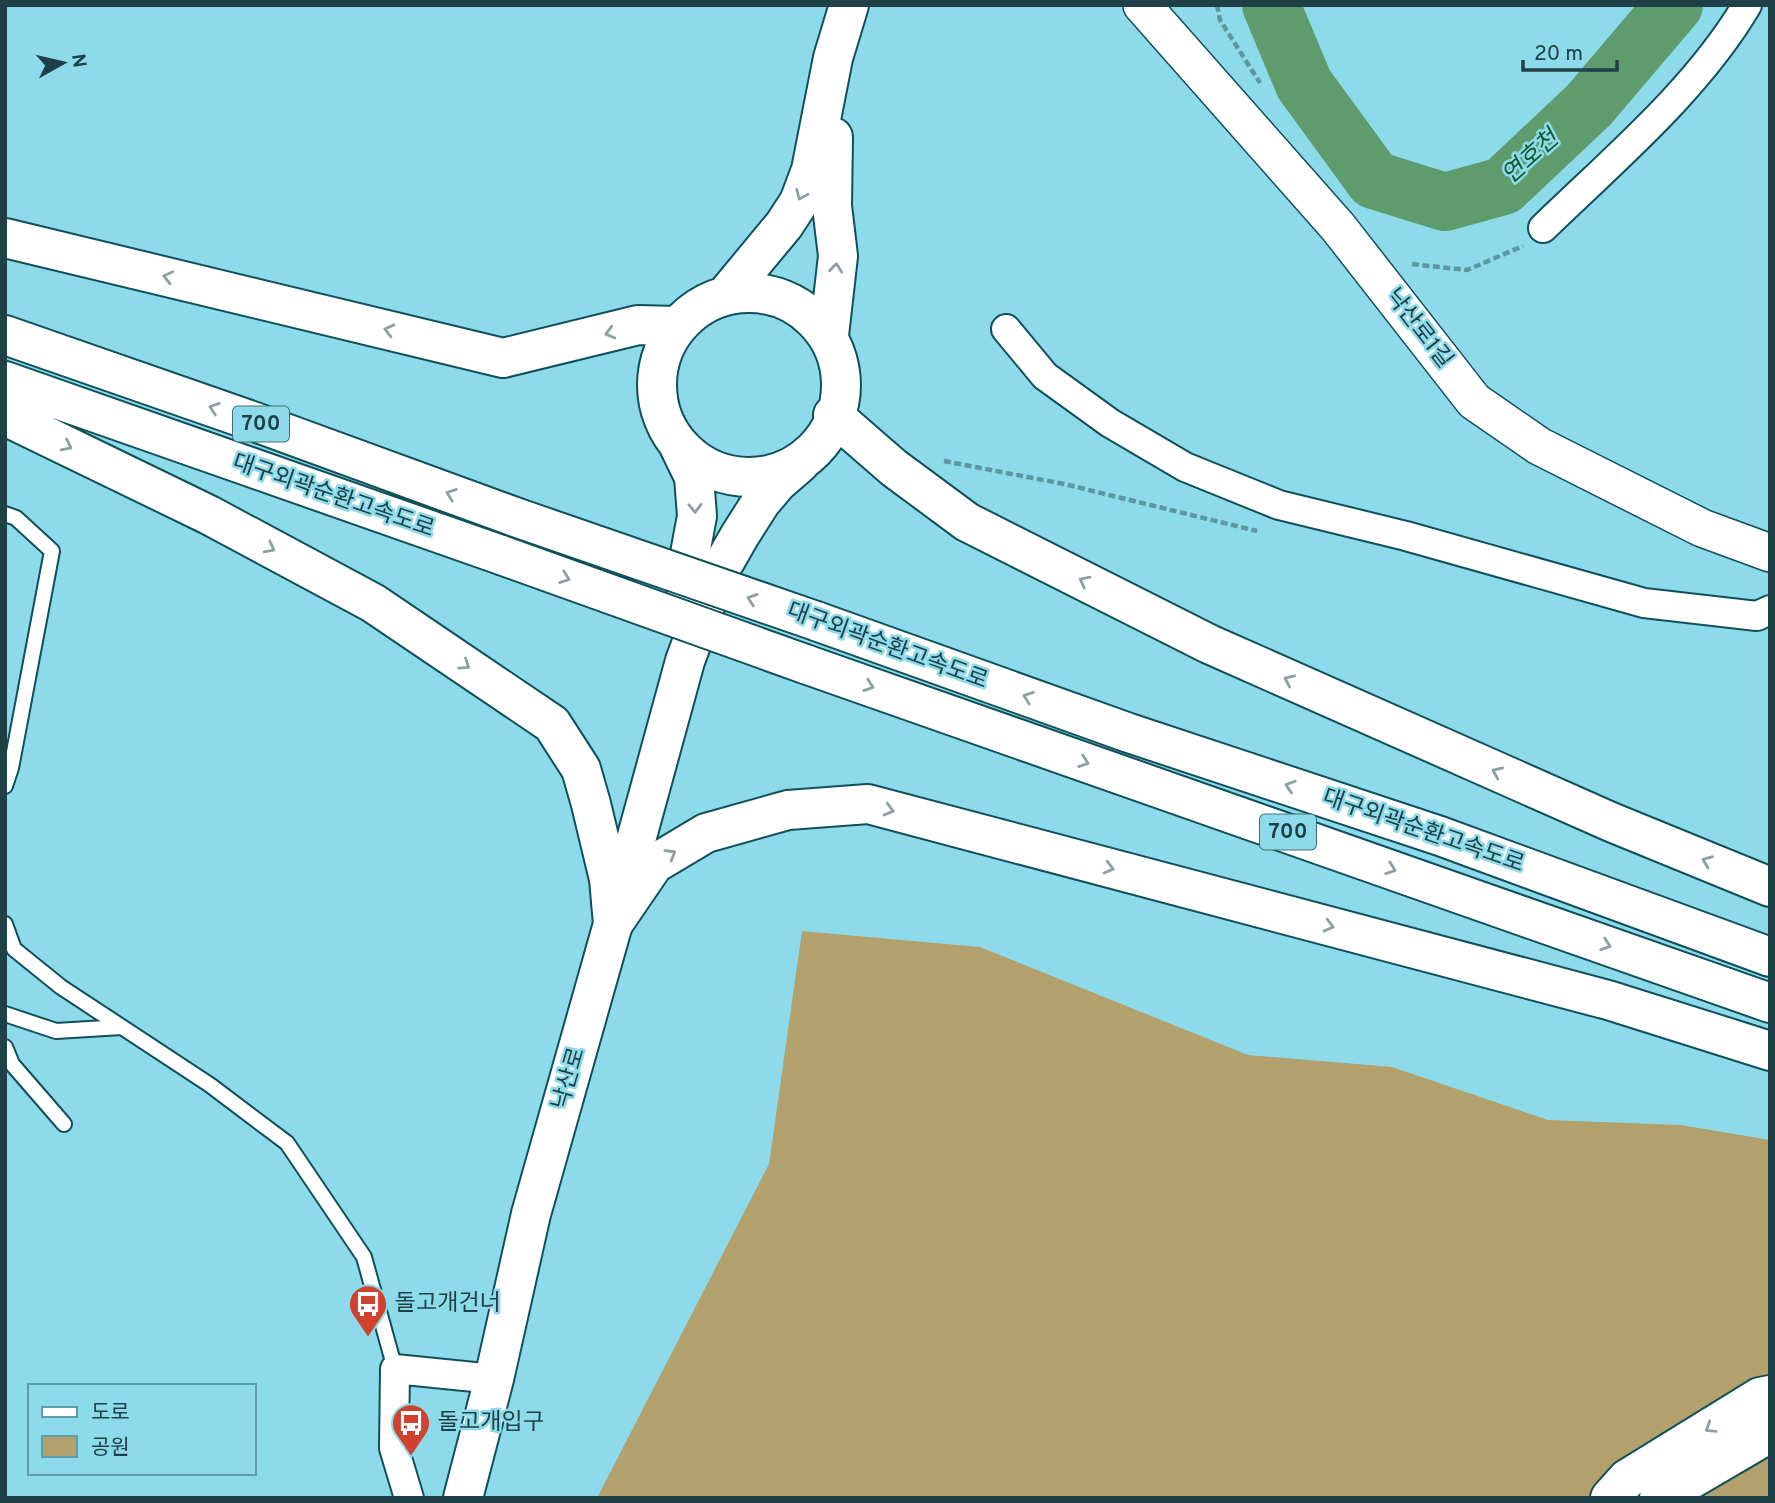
<svg xmlns="http://www.w3.org/2000/svg" width="1775" height="1503" font-family="Overpass,'Noto Sans KR',sans-serif">
  <style>
    .green { fill: #b3a16d }
    .lines { fill: none; stroke-linecap: round; stroke-linejoin: round }
    .river { stroke: #5e9b6d; stroke-width: 58 }
    .service-casing { stroke: #0f505a; stroke-width: 18 }
    .minor-casing { stroke: #0f505a; stroke-width: 32 }
    .tertiary-casing { stroke: #0f505a; stroke-width: 40 }
    .secondary-casing { stroke: #0f505a; stroke-width: 42 }
    .motorway-casing { stroke: #0f505a; stroke-width: 42 }
    .path { stroke: #5c96a1; stroke-width: 4.5; stroke-dasharray: 7 3.5; stroke-linecap: butt }
    .service { stroke: #fff; stroke-width: 14 }
    .minor { stroke: #fff; stroke-width: 28 }
    .tertiary { stroke: #fff; stroke-width: 37 }
    .secondary { stroke: #fff; stroke-width: 38 }
    .motorway { stroke: #fff; stroke-width: 38 }
    .motorway-bridge-casing { stroke: #0f505a; stroke-width: 42; stroke-linecap: butt }
    .motorway-bridge { stroke: #fff; stroke-width: 38 }
    .oneway { stroke: #8fa0a2 }
    .labels { text-anchor: middle; dominant-baseline: central; stroke-width: 5; stroke-linejoin: round; paint-order: stroke }
    .shield { fill: #8ddbea; stroke: #406e77; stroke-width: 2 }
    .shield-label { font-size: 21px; font-weight: bold; fill: #1f4046 }
    .street-label { font-size: 23px; fill: #1f4046; stroke: #8ddbea }
    .poi-label { font-size: 23px; fill: #1f4046; stroke: #8ddbea; text-anchor: start }
    .water-label { font-size: 24px; font-style: italic; fill: #11572b; stroke: #8ddbea }
  </style>
  <rect width="100%" height="100%" fill="#8ddbea"/>
  <path class="green" d="M802,931L980,947L1248,1055L1392,1067L1548,1120L1681,1125L1770,1140V1498H597L769,1164Z"/>
  <g class="lines">
    <path class="river" d="M1271,5L1304,84L1374,180L1445,202L1503,186L1589,105L1674,5"/>
    <g class="service-casing">
      <path id="service" d="M5,514L16,518L52,551L11,768L5,786
        M5,924L14,949L61,987L210,1085L287,1143L364,1257L395,1369
        M5,1014L56,1031L122,1027
        M5,1047L12,1064L64,1124"/>
    </g>
    <g class="minor-casing">
      <path id="minor" d="M1543,228C1613,160 1697,90 1747,5
        M1006,329L1045,376L1110,423L1185,467L1279,505L1406,536L1644,603L1757,616L1770,610
        M409,1498L394,1448L395,1369L494,1379"/>
    </g>
    <g class="tertiary-casing">
      <path id="tertiary" d="M1142,5L1338,227L1474,401L1539,446L1702,528L1770,553"/>
    </g>
    <g class="secondary-casing">
      <path id="secondary" d="M657 385a92 92 0 1 1 184 0a92 92 0 1 1-184 0Z
        M726,295L784,225L799,202L811,170L833,58L849,5
        M829,335L838,256L832,206L833,137
        M678,444L694,477L697,516L687,570L686,610
        M463,1498L494,1379L531,1214L613,924L685,661L716,577L740,535L761,502L778,482L800,463"/>
    </g>
    <g class="motorway-casing">
      <path id="motorway" d="M5,238L503,358L638,325L677,326
        M5,335L255,422L515,517
        M5,381L501,555
        M833,415L894,468L967,522L1209,644L1611,822L1770,887
        M5,416L209,515L373,603L552,724L581,769L591,804L609,879L613,924
        M816,621L1129,733L1440,836L1770,957
        M805,664L1770,1003
        M613,924L654,864L706,833L788,810L868,804L1608,1000L1770,1051
        M1610,1498L1627,1479L1760,1397L1770,1395
        M1659,1498L1770,1433"/>
    </g>
    <path class="path" d="M1217,5L1220,20L1260,83
      M1412,264L1467,270L1523,246
      M944,461L1064,484L1257,531"/>
    <use href="#service" class="service"/>
    <use href="#minor" class="minor"/>
    <use href="#tertiary" class="tertiary"/>
    <use href="#secondary" class="secondary"/>
    <use href="#motorway" class="motorway"/>
    <g class="motorway-bridge-casing">
      <path id="motorway-bridge" d="M515,517L816,621
        M501,555L805,664"/>
    </g>
    <use href="#motorway-bridge" class="motorway-bridge"/>
  </g>
  <defs><path id="oneway-chevron" d="M-2-3.5L2.5 0L-2 3.5" fill="none" stroke-width="1.6" stroke-linecap="round" stroke-linejoin="round" transform="scale(1.75)"/></defs>
  <g class="oneway">
    <use href="#oneway-chevron" transform="translate(801 195) rotate(113)"/>
    <use href="#oneway-chevron" transform="translate(836 268) rotate(-84)"/>
    <use href="#oneway-chevron" transform="translate(168 277) rotate(-167)"/>
    <use href="#oneway-chevron" transform="translate(389 330) rotate(-166)"/>
    <use href="#oneway-chevron" transform="translate(610 333) rotate(165)"/>
    <use href="#oneway-chevron" transform="translate(214 408) rotate(-161)"/>
    <use href="#oneway-chevron" transform="translate(67 446) rotate(26)"/>
    <use href="#oneway-chevron" transform="translate(451 494) rotate(-160)"/>
    <use href="#oneway-chevron" transform="translate(695 508) rotate(89)"/>
    <use href="#oneway-chevron" transform="translate(270 548) rotate(28)"/>
    <use href="#oneway-chevron" transform="translate(565 578) rotate(20)"/>
    <use href="#oneway-chevron" transform="translate(1084 581) rotate(-153)"/>
    <use href="#oneway-chevron" transform="translate(752 599) rotate(-161)"/>
    <use href="#oneway-chevron" transform="translate(465 665) rotate(34)"/>
    <use href="#oneway-chevron" transform="translate(1289 680) rotate(-156)"/>
    <use href="#oneway-chevron" transform="translate(869 686) rotate(19)"/>
    <use href="#oneway-chevron" transform="translate(1028 697) rotate(-160)"/>
    <use href="#oneway-chevron" transform="translate(1084 762) rotate(19)"/>
    <use href="#oneway-chevron" transform="translate(1497 772) rotate(-156)"/>
    <use href="#oneway-chevron" transform="translate(1290 786) rotate(-162)"/>
    <use href="#oneway-chevron" transform="translate(889 810) rotate(15)"/>
    <use href="#oneway-chevron" transform="translate(671 854) rotate(-31)"/>
    <use href="#oneway-chevron" transform="translate(1707 861) rotate(-158)"/>
    <use href="#oneway-chevron" transform="translate(1109 868) rotate(15)"/>
    <use href="#oneway-chevron" transform="translate(1391 869) rotate(20)"/>
    <use href="#oneway-chevron" transform="translate(1329 926) rotate(15)"/>
    <use href="#oneway-chevron" transform="translate(1606 945) rotate(19)"/>
    <use href="#oneway-chevron" transform="translate(1710 1428) rotate(148)"/>
  </g>
  <defs>
    <g id="bus-pin" transform="scale(2.0125)"><path d="M0 17L-7.5 6A9.5 9.5 0 1 1 7.5 6Z" fill="#cf4230" stroke="#8ddbea"/><path d="M-5-6H5V4H4V6H2V4H-2V6H-4V4H-5ZM-3.5-4V0h7V-4ZM-3.5 1.2v1.5H-2V1.2ZM2 1.2v1.5H3.5V1.2Z" fill="#fff"/></g>
  </defs>
  <g fill-rule="evenodd">
    <use href="#bus-pin" x="368" y="1304"/>
    <use href="#bus-pin" x="411" y="1423"/>
  </g>
  <g class="labels">
    <g class="shield">
      <rect x="233" y="406.5" width="56" height="35" rx="5"/>
      <rect x="1260" y="814.5" width="56" height="35" rx="5"/>
    </g>
    <g class="shield-label">
      <text x="261" y="424">700</text>
      <text x="1288" y="832">700</text>
    </g>
    <g class="street-label">
      <text transform="translate(1418 329) rotate(52)">낙산로1길</text>
      <text transform="translate(333 497) rotate(19)">대구외곽순환고속도로</text>
      <text transform="translate(887 647) rotate(20)">대구외곽순환고속도로</text>
      <text transform="translate(1423 832) rotate(19)">대구외곽순환고속도로</text>
      <text transform="translate(570 1079) rotate(-74)">낙산로</text>
    </g>
    <g class="poi-label">
      <text x="395" y="1304">돌고개건너</text>
      <text x="438" y="1423">돌고개입구</text>
    </g>
    <g class="water-label">
      <text transform="translate(1531 158) rotate(-42)">연호천</text>
    </g>
  </g>
  <rect width="1775" height="1503" fill="none" stroke="#1f4046" stroke-width="14"/>
  <rect x="28" y="1384" width="228" height="91" fill="#8ddbea" stroke="#619da8" stroke-width="2"/>
  <rect x="42" y="1407" width="35" height="10" fill="#ffffff" stroke="#619da8" stroke-width="2"/>
  <text x="91" y="1419" font-size="21" fill="#1f4046">도로</text>
  <rect x="42" y="1436" width="35" height="21" fill="#b3a16d" stroke="#619da8" stroke-width="2"/>
  <text x="91" y="1454" font-size="21" fill="#1f4046">공원</text>
  <g transform="translate(63 63) rotate(82)" stroke="#8ddbea" stroke-width="5" paint-order="stroke">
  <path d="M0-5L12 26L0 18L-12 26Z" fill="#1f4046"/>
  <text y="-10" font-size="19" font-weight="bold" text-anchor="middle" fill="#1f4046">N</text>
  </g>
  <path d="M1523 60v10h94v-10" fill="none" stroke="#1f4046" stroke-width="3.5"/>
  <text x="1534" y="60" font-size="21" fill="#1f4046" stroke="#8ddbea" stroke-width="5" paint-order="stroke">20 m</text>
</svg>
